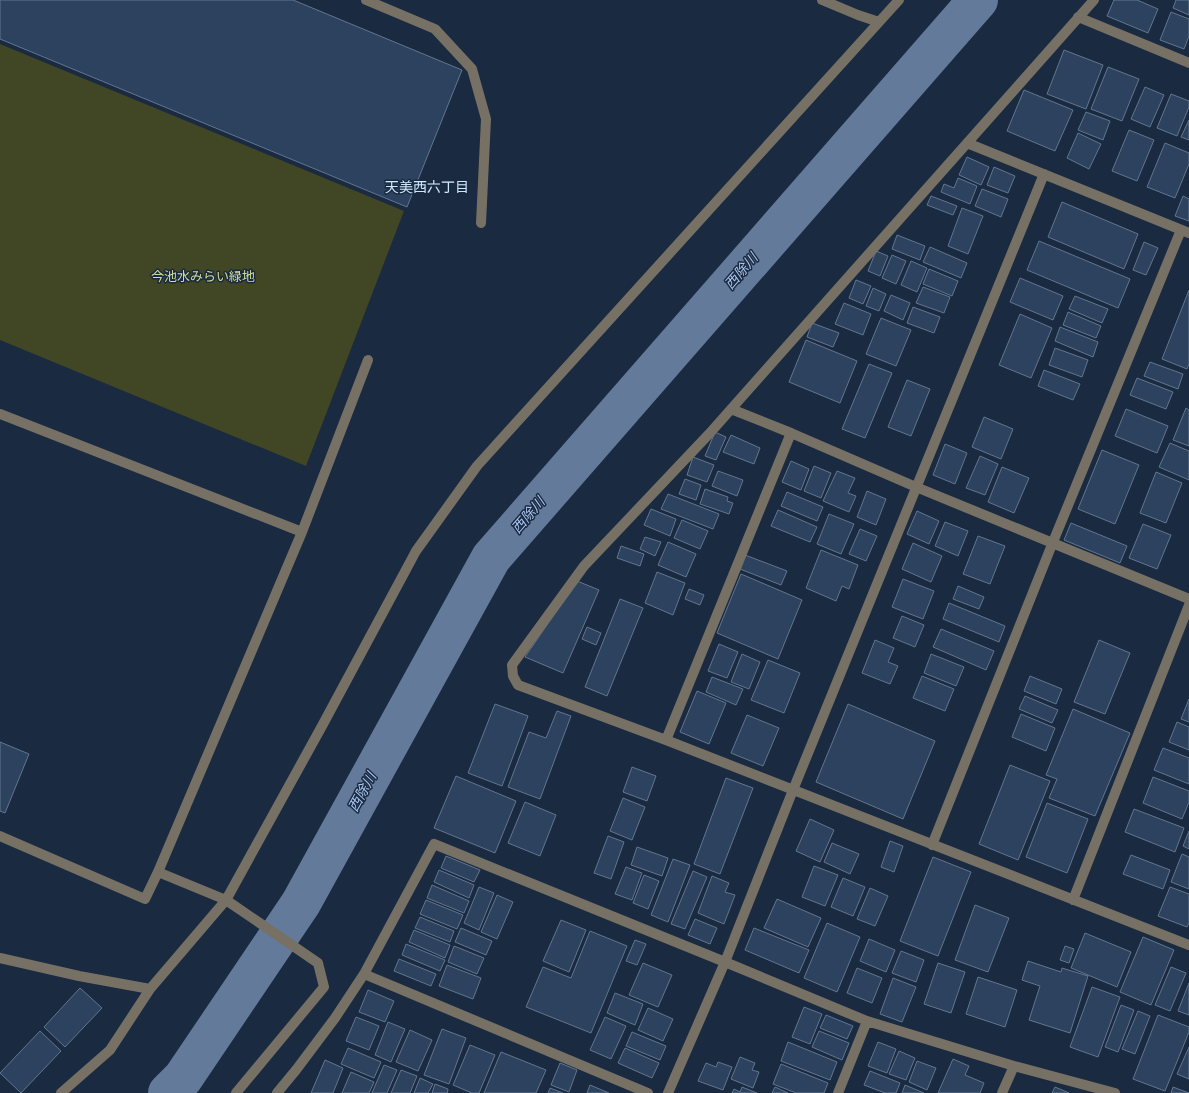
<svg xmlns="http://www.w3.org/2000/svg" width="1189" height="1093" font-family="Raleway,'Noto Sans JP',sans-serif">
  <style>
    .green { fill: #414624 }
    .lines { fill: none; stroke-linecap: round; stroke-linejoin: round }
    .river { stroke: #647a9a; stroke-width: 40 }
    .building { fill: #2c425f; stroke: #62768f }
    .minor { stroke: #767164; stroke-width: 10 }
    .labels { text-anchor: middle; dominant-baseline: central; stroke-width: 3; stroke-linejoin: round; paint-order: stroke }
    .park-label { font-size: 13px; fill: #d1dc9a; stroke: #1a2a40 }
    .neighbourhood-label { font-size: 14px; fill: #cde8fc; stroke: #1a2a40 }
    .water-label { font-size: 14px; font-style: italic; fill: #abc8f4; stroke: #1a2a40 }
  </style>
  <rect width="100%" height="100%" fill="#1a2a40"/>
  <path class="green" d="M0,44L404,211L306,466L0,340Z"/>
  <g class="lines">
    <path class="river" d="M168,1093L183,1078L301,903L491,558L978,0"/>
  </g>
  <path class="building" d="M0,0H293L462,70L407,207L0,39Z
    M1114,0H1137L1158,9L1148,33L1107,16Z
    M1176,0H1189V15L1173,8Z
    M1171,12L1189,19V36L1184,49L1160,40Z
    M1064,50L1103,65L1086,109L1047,94Z
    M1108,67L1139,79L1122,121L1091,109Z
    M1145,87L1164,95L1150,127L1131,119Z
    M1024,90L1073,110L1055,151L1007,131Z
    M1171,94L1189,101V107L1177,136L1157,128Z
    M1086,112L1110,121L1103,140L1078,130Z
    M1189,120V140L1181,137Z
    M1129,130L1154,140L1137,181L1112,171Z
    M1078,133L1101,144L1089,169L1067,158Z
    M1165,143L1189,153V164L1175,198L1147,187Z
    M967,157L989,167L981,185L959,175Z
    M994,167L1015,176L1008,193L987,185Z
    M958,178L977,186L970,204L941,192L944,184L954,188Z
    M982,189L1008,199L1001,217L975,206Z
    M931,196L957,206L953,215L927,205Z
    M1183,196L1189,199V221L1175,216Z
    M1062,202L1138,234L1124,269L1048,237Z
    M962,208L983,216L968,254L948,246Z
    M897,235L925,246L920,260L892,249Z
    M1039,241L1130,279L1118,308L1027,270Z
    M1144,242L1158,248L1146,275L1133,270Z
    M930,247L967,263L961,278L923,262Z
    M876,251L888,256L880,276L868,271Z
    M892,255L906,261L896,284L882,278Z
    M911,261L927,268L917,292L901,285Z
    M929,269L958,281L952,296L923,284Z
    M1020,278L1063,296L1053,320L1010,302Z
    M856,280L871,286L863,304L849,298Z
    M923,287L950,297L944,313L916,303Z
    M873,288L886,294L879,311L866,306Z
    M1189,290V364L1187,369L1162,359Z
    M891,295L910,303L903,320L884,311Z
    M1075,296L1108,309L1102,323L1069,309Z
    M844,303L871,314L863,335L835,324Z
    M913,307L940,317L934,333L907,323Z
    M1068,312L1101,326L1096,338L1063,325Z
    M1020,314L1052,328L1031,378L999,365Z
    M881,318L911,330L896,366L866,354Z
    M812,323L839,333L833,347L807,337Z
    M1060,327L1098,342L1093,357L1055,341Z
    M806,340L857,361L840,403L789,382Z
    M1055,348L1088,360L1082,377L1049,365Z
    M1150,362L1183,374L1178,389L1144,376Z
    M869,364L892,373L865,438L842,429Z
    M1044,370L1080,384L1073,400L1038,386Z
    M1137,378L1173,392L1166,409L1130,395Z
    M907,380L930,389L911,436L888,427Z
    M1186,408L1189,410V446L1173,440Z
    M1126,409L1168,426L1157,453L1115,436Z
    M984,417L1013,429L1001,459L972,447Z
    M715,432L726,437L716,460L705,456Z
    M731,435L760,448L754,464L723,452Z
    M1170,443L1189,451V480L1159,467Z
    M945,444L967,453L955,484L933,475Z
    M1102,450L1139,465L1115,524L1078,509Z
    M980,456L998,464L985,495L966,488Z
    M693,457L714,465L707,482L687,475Z
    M791,461L809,469L801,490L782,482Z
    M814,466L831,473L821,498L804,491Z
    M1002,467L1029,478L1014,513L988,502Z
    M718,471L743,480L737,496L712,486Z
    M837,471L855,478L848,493L856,496L849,512L823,501Z
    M1156,472L1182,483L1166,523L1140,513Z
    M685,479L701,485L696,500L679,494Z
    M705,489L728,497L727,501L733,503L729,514L700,504Z
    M867,491L886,499L876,525L857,517Z
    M787,492L823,507L817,521L781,506Z
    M668,494L719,514L713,529L661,509Z
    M651,509L676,519L670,536L644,525Z
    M778,510L817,527L810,542L771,526Z
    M917,511L939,521L929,544L907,534Z
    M829,514L854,524L841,554L817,544Z
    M682,520L708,531L700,549L674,538Z
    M945,522L968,531L958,556L935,546Z
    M1071,523L1127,546L1120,563L1064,540Z
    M1143,524L1171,535L1157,569L1129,558Z
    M860,529L877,536L866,561L849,554Z
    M978,536L1005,546L990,584L963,574Z
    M645,537L661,542L655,556L640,549Z
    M668,542L696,554L686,577L658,565Z
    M913,543L942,556L931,582L902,569Z
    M621,546L644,554L640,566L617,558Z
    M821,550L858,565L849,589L842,586L836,601L806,588Z
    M745,555L787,571L781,585L740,569Z
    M657,572L685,583L673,615L645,603Z
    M741,574L802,600L778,659L717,633Z
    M903,579L934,591L923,619L892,607Z
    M577,581L599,590L563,673L525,657Z
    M958,586L984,597L979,609L953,599Z
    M689,589L704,595L700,605L685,599Z
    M620,599L643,608L607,696L585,687Z
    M949,603L1005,626L999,642L943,619Z
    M902,616L924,625L915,647L893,638Z
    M587,627L601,633L596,645L582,639Z
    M941,629L994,651L986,670L933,647Z
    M875,640L894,648L888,662L898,666L890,684L862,673Z
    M1099,640L1130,653L1105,714L1074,702Z
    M719,644L738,652L727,678L708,671Z
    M742,654L760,662L749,689L731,682Z
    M931,654L964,667L956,686L924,673Z
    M768,660L800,673L784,713L751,700Z
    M922,676L954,689L945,711L913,698Z
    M1030,676L1062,689L1056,704L1024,691Z
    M712,677L743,689L736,705L706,692Z
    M697,691L726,703L709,744L680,732Z
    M1025,696L1058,710L1052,723L1019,709Z
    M1189,699V722L1181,719Z
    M495,704L528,716L502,786L468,773Z
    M848,704L935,741L903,819L816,782Z
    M1073,709L1130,733L1095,816L1049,798L1057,779L1046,775Z
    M557,711L571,716L540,799L508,787L529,732L546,738Z
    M1021,714L1055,728L1046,751L1012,737Z
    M747,715L779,728L763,766L731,753Z
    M1177,722L1189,727V750L1169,742Z
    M0,742L29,754L5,813L0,811Z
    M1163,748L1189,758V784L1154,770Z
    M1010,765L1050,781L1018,860L979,844Z
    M632,767L656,776L647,801L623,792Z
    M456,776L516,801L495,853L434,828Z
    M1153,777L1189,791V802L1182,819L1143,803Z
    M726,778L753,788L720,874L694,864Z
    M623,798L645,807L632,840L610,831Z
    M525,802L556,815L540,856L508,843Z
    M1047,803L1088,819L1067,873L1026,857Z
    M1134,809L1184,828L1175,852L1125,832Z
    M810,819L834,830L820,862L796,851Z
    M1189,831V849L1183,846Z
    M608,836L624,842L611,879L594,873Z
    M890,841L903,846L894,872L881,867Z
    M832,843L859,854L850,874L824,862Z
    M637,847L668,858L662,876L631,865Z
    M1182,854L1189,857V889L1171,882Z
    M1131,855L1170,870L1163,889L1123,874Z
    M446,856L480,870L474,882L441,868Z
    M933,857L971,872L938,956L900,941Z
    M673,859L690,865L668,922L651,915Z
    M814,866L838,875L825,906L802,897Z
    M626,867L642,873L632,900L615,894Z
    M439,870L474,885L469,898L434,882Z
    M693,871L707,877L685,929L671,924Z
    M644,875L659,881L648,909L633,903Z
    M712,876L729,883L725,892L735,895L724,924L698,913Z
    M843,878L865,887L853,916L831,907Z
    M432,885L469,901L464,913L427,898Z
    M479,887L494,893L479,930L464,923Z
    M1170,887L1189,894V923L1187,927L1158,916Z
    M870,888L888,896L875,926L857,919Z
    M497,895L513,902L497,939L481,932Z
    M777,899L821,918L808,947L764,928Z
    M426,900L463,915L457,929L420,914Z
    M975,905L1009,918L988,972L955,960Z
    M420,917L454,931L450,942L415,928Z
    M695,919L717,928L710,944L688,935Z
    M561,920L586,930L569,972L543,961Z
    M827,923L860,937L837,992L804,978Z
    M461,928L492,941L486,955L455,942Z
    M754,928L809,950L799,973L745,950Z
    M414,930L450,945L445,958L409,942Z
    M590,931L627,946L591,1033L526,1007L543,967L571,978Z
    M1085,933L1131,952L1117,987L1071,968Z
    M1143,937L1174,950L1151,1005L1120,992Z
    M869,939L895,950L886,972L860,961Z
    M635,940L646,944L637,965L626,961Z
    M406,944L445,960L440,971L402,955Z
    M454,946L484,958L477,974L448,962Z
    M1065,946L1074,949L1069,963L1060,960Z
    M901,951L924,960L916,982L892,973Z
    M399,959L436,974L431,986L394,971Z
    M1028,961L1061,972L1062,968L1088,976L1070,1033L1029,1020L1040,986L1022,980Z
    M643,963L672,975L658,1007L629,995Z
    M938,963L965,972L951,1013L924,1004Z
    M447,965L481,978L473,999L439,986Z
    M1171,967L1186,973L1170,1011L1155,1005Z
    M857,968L882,978L872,1003L847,993Z
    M978,977L1017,990L1005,1027L966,1014Z
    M893,978L916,987L902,1022L880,1014Z
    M1189,983V1015L1178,1011Z
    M1092,987L1120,997L1098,1057L1070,1047Z
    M80,988L102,1008L65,1047L44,1027Z
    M368,990L394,1001L385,1022L359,1012Z
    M615,993L643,1004L635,1025L607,1013Z
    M1121,1005L1134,1010L1118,1052L1105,1047Z
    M804,1007L822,1014L810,1044L792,1037Z
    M648,1008L673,1019L663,1041L638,1030Z
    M1138,1011L1150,1016L1135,1054L1122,1049Z
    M826,1015L853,1026L847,1039L820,1028Z
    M1158,1015L1189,1027V1032L1165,1091L1133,1079Z
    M356,1017L379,1026L369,1050L346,1041Z
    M605,1017L626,1026L611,1059L590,1050Z
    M388,1022L405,1029L391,1062L375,1055Z
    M442,1029L466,1038L449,1084L424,1075Z
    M410,1030L432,1040L418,1071L396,1062Z
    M40,1031L61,1051L21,1093L0,1073Z
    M819,1031L849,1043L842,1060L812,1047Z
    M632,1032L666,1046L660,1060L626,1046Z
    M788,1042L837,1062L830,1080L781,1061Z
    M878,1042L896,1049L887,1073L868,1066Z
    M470,1045L495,1055L479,1093H472L453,1085Z
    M1189,1047V1079L1177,1074Z
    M348,1048L381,1062L374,1078L341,1064Z
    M625,1048L659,1063L652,1078L618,1063Z
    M899,1051L915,1058L906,1080L889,1074Z
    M501,1052L546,1070L536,1093H484Z
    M740,1057L755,1063L752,1070L759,1072L753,1088L731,1079Z
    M953,1059L969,1066L965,1075L984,1083L980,1093H938Z
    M325,1060L343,1068L333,1093H311Z
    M917,1061L936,1068L927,1090L909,1082Z
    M718,1062L732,1067L723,1090L698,1081L706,1063L716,1067Z
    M560,1063L577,1070L569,1092L551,1085Z
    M781,1064L828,1083L824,1093H796L773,1084Z
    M384,1065L397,1070L387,1093H372Z
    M401,1070L417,1076L410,1093H391Z
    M870,1071L900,1083L896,1093H885L864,1085Z
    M351,1072L374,1082L369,1093H342Z
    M420,1078L433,1084L428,1093H414Z
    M435,1084L448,1089L447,1093H432Z
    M590,1085L609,1093H587Z
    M905,1085L924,1093H902Z
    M742,1087L757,1093H732L734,1089L740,1092Z
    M775,1087L788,1093H772Z
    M1055,1087L1069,1093H1052Z
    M1173,1087L1189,1093H1171Z
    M550,1088L563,1093H548Z"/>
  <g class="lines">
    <path class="minor" d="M366,0L435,29L472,69L486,119L481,223
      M822,0L858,15L879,22
      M1094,0L709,434L584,566L512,665L513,676L518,685L666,740L1189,945
      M1078,17L1189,63
      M967,143L1189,233
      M731,409L791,433L916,487L1189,599
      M0,414L302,532
      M666,740L791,433
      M0,836L145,899L158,872L302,532L368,360
      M932,845L1053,542L1181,230
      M158,872L226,900L318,963L324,987L236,1093
      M1073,900L1189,605
      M0,958L79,976L150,989
      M364,974L648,1093
      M1014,1066L1115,1093
      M61,1093L110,1050L150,989L226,900L322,726L416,551L477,466L899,0
      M277,1093L296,1070L335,1018L364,974L434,844L725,962L867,1021L1014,1066L1002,1093
      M668,1093L725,962L793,790L1044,174
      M838,1093L867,1021"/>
  </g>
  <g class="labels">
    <g class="park-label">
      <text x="203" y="276">今池水みらい緑地</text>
    </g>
    <g class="neighbourhood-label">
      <text x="427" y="187">天美西六丁目</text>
    </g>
    <g class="water-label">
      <text transform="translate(741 271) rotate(-49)">西除川</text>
      <text transform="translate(528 515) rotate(-49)">西除川</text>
      <text transform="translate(362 792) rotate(-61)">西除川</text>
    </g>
  </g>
</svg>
